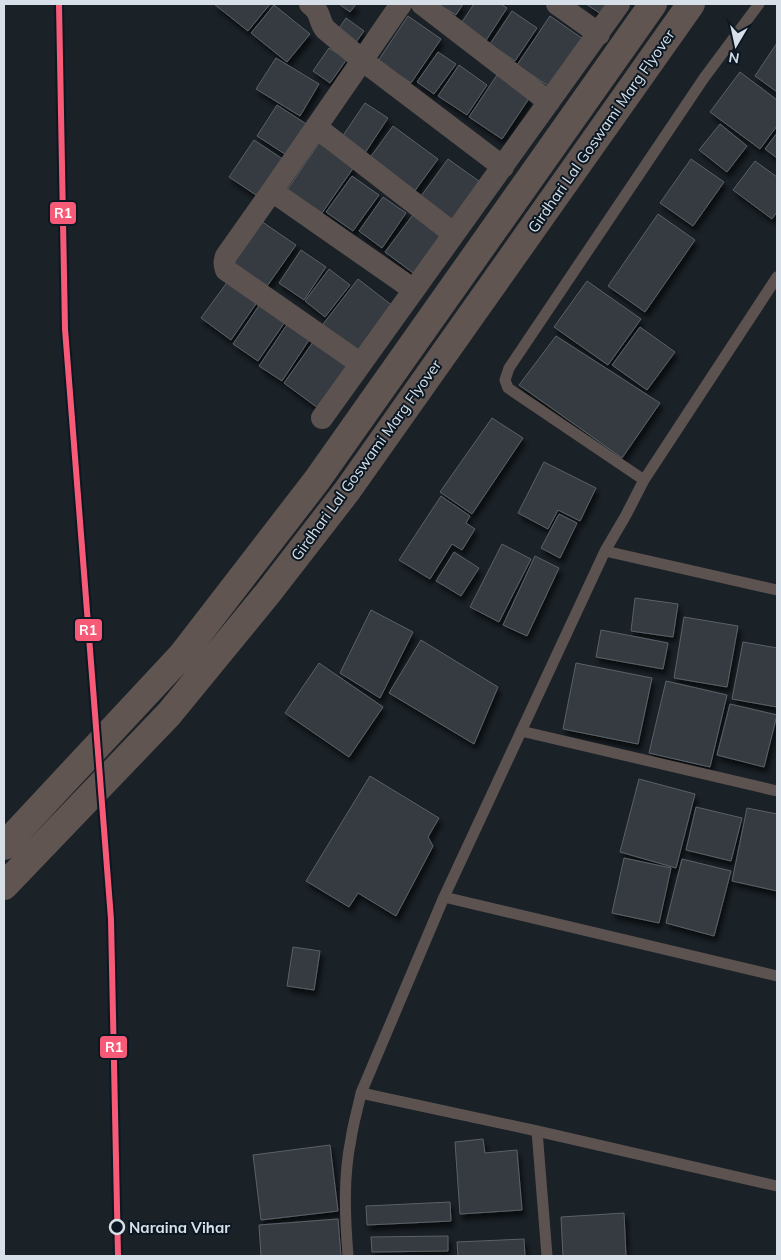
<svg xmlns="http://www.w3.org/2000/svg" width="781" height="1260" font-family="Mulish,sans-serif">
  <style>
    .building { fill: #343a3f; stroke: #5b6167; filter: url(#shadow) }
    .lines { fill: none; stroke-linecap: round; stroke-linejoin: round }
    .service { stroke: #5c5351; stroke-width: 11 }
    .minor { stroke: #5c5351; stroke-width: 22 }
    .secondary { stroke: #615552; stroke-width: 28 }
    .rail-1-casing { stroke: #0b1823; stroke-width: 10 }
    .rail-1 { stroke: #f75a77; stroke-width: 6 }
    .stop-dot { fill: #0b1823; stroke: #d7e0e8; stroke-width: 2.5 }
    .labels { text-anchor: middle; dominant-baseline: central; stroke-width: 4; stroke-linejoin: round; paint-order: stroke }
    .street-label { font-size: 15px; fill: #d7e0e8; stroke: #0b1823 }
    .stop-label { font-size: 15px; font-weight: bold; fill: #d7e0e8; stroke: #0b1823; text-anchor: start }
    .line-badge { stroke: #0b1823; stroke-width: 2 }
    .badge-label { font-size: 14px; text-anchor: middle; font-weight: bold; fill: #fff }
  </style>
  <defs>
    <filter id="shadow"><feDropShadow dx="3" dy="5.5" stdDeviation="2.5" flood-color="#0009"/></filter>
  </defs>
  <rect width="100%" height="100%" fill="#1a2127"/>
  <path class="building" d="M214,4H270L248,31Z
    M339,4H356L350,12Z
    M438,4H463L456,15Z
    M474,4H501L507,8L485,42L460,25Z
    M586,4H613L604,16Z
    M274,5L310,34L287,62L251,33Z
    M512,11L537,28L515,61L490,44Z
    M408,16L441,39L411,83L378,61Z
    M550,16L583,39L550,87L517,65Z
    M346,18L364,31L352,48L334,36Z
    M777,43V92L755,76Z
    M329,48L347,59L330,83L313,71Z
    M438,52L456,64L434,94L417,82Z
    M276,58L319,84L300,116L256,89Z
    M459,65L487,85L467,115L438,96Z
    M740,72L777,100V126L760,149L710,112Z
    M497,75L530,97L502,139L469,117Z
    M365,103L388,118L363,156L340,140Z
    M277,105L311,127L291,158L257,136Z
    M720,124L747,146L727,172L699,150Z
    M393,126L438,159L414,192L369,159Z
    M777,133V158L765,149Z
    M254,140L287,162L262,199L229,177Z
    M319,143L354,167L322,213L287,190Z
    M448,159L483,184L452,228L416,203Z
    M691,159L724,182L693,226L660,203Z
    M755,161L777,177V212L772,219L733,190Z
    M352,176L379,195L353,231L326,212Z
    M383,197L406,213L382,248L359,231Z
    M415,212L446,235L416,275L385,252Z
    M658,214L695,240L645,312L608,286Z
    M261,221L296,245L265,289L231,265Z
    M301,250L326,267L304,300L279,283Z
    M329,269L350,285L325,317L305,301Z
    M231,277L260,298L231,340L201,318Z
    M358,279L398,310L360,359L320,328Z
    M587,281L641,319L608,365L554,327Z
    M262,301L287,319L258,361L233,344Z
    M288,323L311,337L282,381L259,366Z
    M640,327L675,352L647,390L612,365Z
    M556,336L660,403L622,458L519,385Z
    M316,338L354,366L322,411L284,383Z
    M492,418L523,438L472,514L440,492Z
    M544,462L596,488L580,521L558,510L548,529L518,513Z
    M441,496L470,516L466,523L475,529L462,550L452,544L430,579L399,560Z
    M559,514L577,523L560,558L541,548Z
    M502,544L531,559L499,622L470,607Z
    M454,552L479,568L461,596L436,581Z
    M535,556L559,568L527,636L503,625Z
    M635,598L678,604L673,637L631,631Z
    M371,610L413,632L380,698L340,673Z
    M684,617L738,626L727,687L674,678Z
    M601,630L668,643L663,669L596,657Z
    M421,640L498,687L474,744L389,693Z
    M743,642L777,648V707L732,699Z
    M319,663L383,707L349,757L285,713Z
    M576,663L652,678L638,744L563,729Z
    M666,681L727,695L710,767L649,753Z
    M730,704L777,715L764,767L717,755Z
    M370,776L439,818L428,837L433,846L396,916L358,893L349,907L306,881Z
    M639,779L695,794L676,868L620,852Z
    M696,807L742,818L731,861L686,850Z
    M747,808L777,814V891L732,881Z
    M624,858L671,868L659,923L612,913Z
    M682,859L731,871L714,936L666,923Z
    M293,947L320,951L314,990L287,986Z
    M483,1139L485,1153L517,1150L522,1210L460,1214L455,1142Z
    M330,1145L338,1211L261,1220L253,1155Z
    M450,1202L451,1221L367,1225L366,1206Z
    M624,1213L626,1256H563L561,1217Z
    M338,1219L341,1256H261L259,1225Z
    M448,1236V1251L372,1252L371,1237Z
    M524,1239L525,1256H458L457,1242Z"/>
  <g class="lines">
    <path class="service" d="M777,277L644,480L626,515L605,551L444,897L361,1093L537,1131L777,1186
      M644,480L508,388L505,380L509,368L704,78L759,4
      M605,551L777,590
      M521,731L777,791
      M444,897L777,976
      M537,1131L547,1256
      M348,1256C345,1218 343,1177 351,1139C353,1124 358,1108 361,1093"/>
    <path class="minor" d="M310,4C322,13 318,20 325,29L362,60L503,167
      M422,4L549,102
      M557,4L599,34
      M316,127L454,234
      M272,191L414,290
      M361,364L226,270C224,264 224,262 226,256L272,191L401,4
      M322,418L619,4"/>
    <path class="secondary" d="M4,846L182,655L317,480L653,4
      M4,886L169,714L268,593L347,491L691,4"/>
    <g class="rail-1-casing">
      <path id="rail-1" d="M59,4L65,329L111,919L118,1256"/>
    </g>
    <use href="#rail-1" class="rail-1"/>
  </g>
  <circle class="stop-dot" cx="117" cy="1227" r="7"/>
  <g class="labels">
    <g class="street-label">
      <text transform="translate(601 131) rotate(-55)">Girdhari Lal Goswami Marg Flyover</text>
      <text transform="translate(366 460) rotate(-54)">Girdhari Lal Goswami Marg Flyover</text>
    </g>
    <g class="stop-label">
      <text x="129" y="1227">Naraina Vihar</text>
    </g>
  </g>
  <g class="line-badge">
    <rect x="49" y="201" width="28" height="24" rx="5" fill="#f75a77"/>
    <rect x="74" y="618" width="29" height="24" rx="5" fill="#f75a77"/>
    <rect x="99" y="1035" width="29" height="24" rx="5" fill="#f75a77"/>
  </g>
  <g class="badge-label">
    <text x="63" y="218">R1</text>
    <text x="88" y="635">R1</text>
    <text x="114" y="1052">R1</text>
  </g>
  <rect width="781" height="1260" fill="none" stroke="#d7e0e8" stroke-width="10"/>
  <g transform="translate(736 45) rotate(189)" stroke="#0b1823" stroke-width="4" paint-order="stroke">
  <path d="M0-4L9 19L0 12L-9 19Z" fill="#d7e0e8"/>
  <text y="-8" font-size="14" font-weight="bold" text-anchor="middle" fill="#d7e0e8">N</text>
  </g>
</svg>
